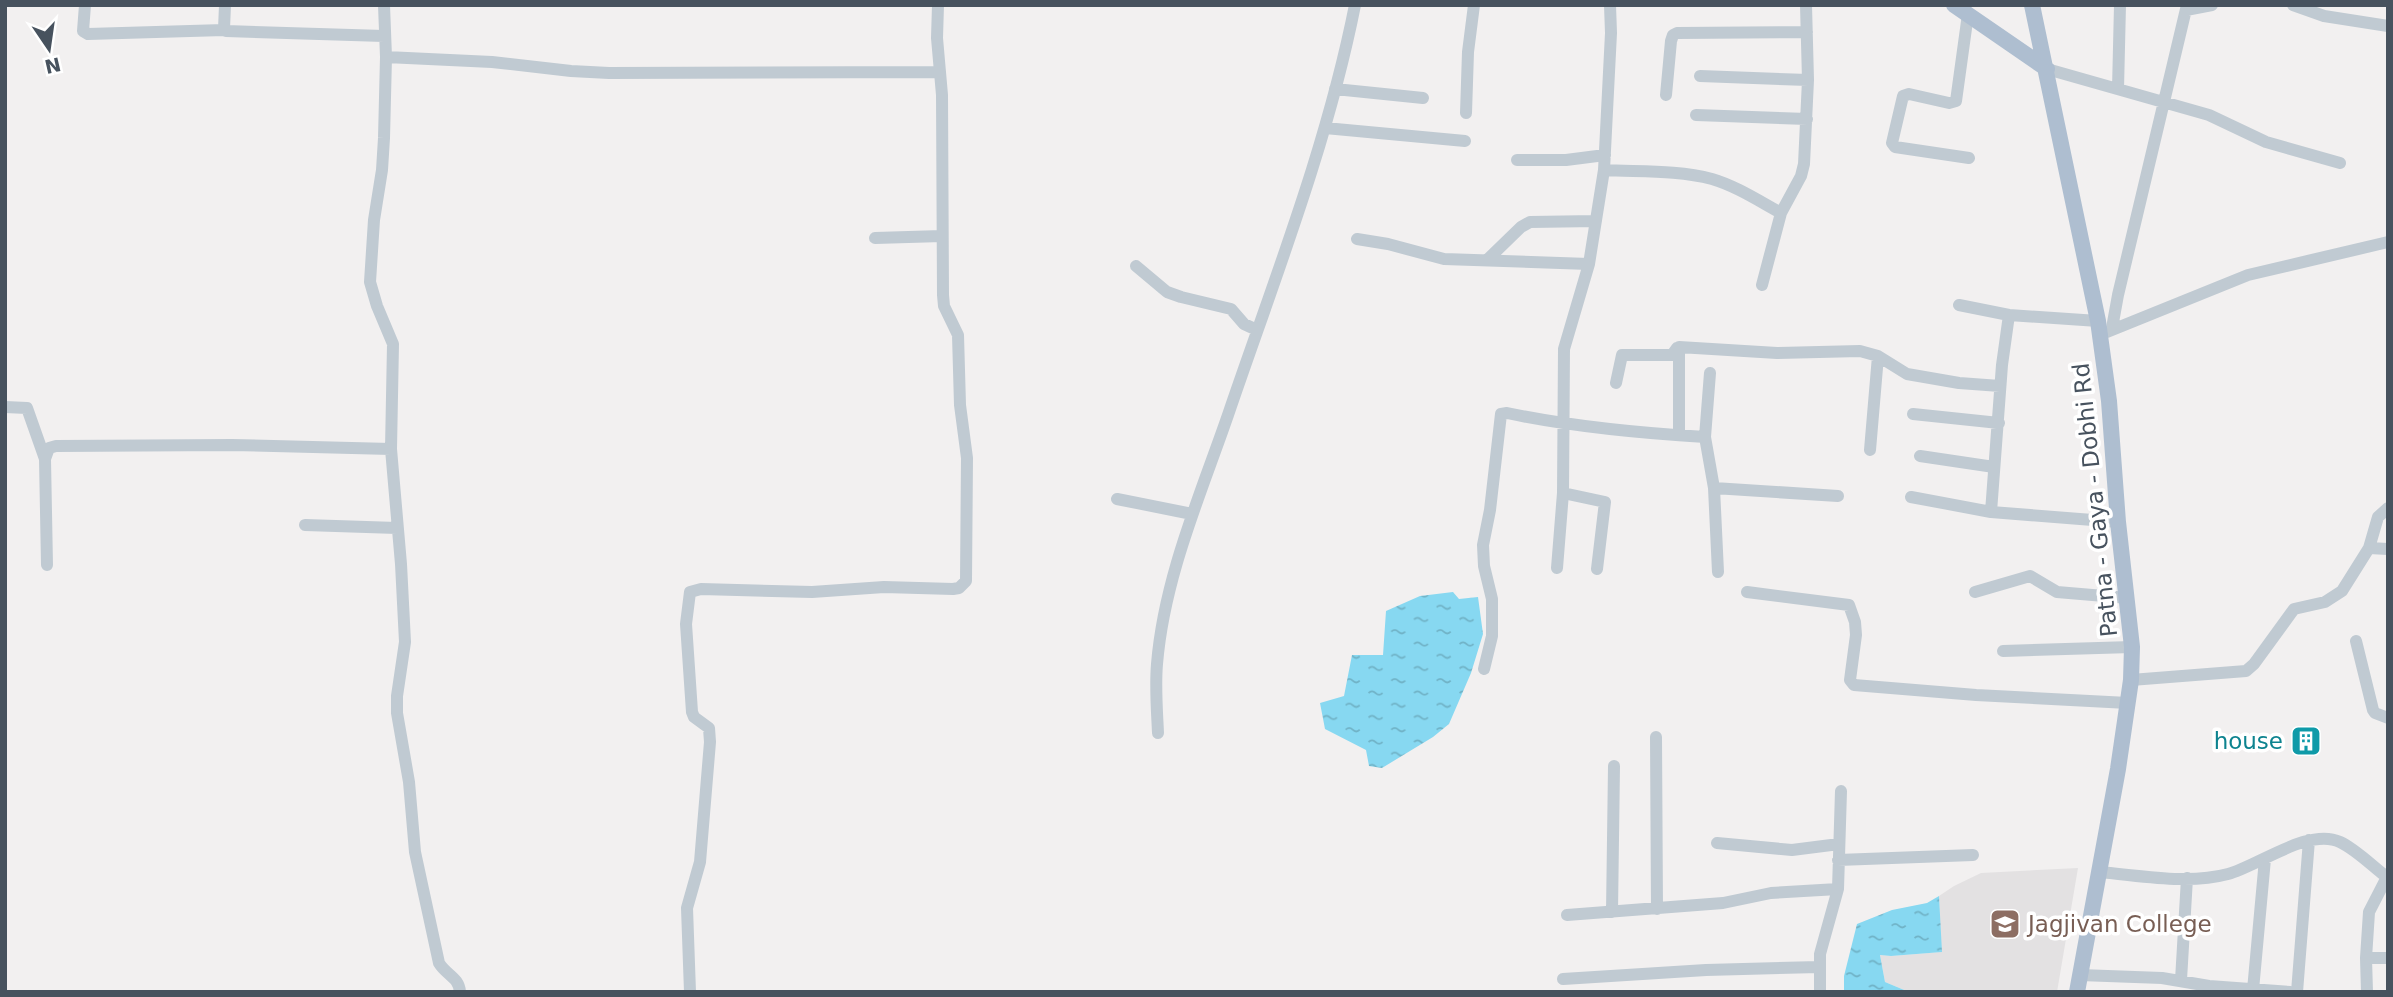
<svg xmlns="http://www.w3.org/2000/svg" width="2393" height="997" font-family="'DejaVu Sans',sans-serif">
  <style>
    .education { fill: #e3e1e2 }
    .water { fill: url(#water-ripples) }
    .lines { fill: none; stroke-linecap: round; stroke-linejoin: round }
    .minor { stroke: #c0cad2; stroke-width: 12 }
    .major { stroke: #aebed0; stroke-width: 16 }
    .labels { text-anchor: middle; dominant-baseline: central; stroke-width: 7; stroke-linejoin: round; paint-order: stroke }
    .street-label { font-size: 23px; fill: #47525e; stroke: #fff }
    .culture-label { font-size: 23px; fill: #0d838f; stroke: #fff; text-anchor: end }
    .education-label { font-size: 23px; fill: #785e54; stroke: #fff; text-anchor: start }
  </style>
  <defs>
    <pattern id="water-ripples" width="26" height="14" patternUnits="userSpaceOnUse" patternTransform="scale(1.75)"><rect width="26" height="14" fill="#87d8f1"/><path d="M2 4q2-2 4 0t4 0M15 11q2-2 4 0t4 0" fill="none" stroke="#70b2c6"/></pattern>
  </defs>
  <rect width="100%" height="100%" fill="#f2f0f0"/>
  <path class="education" d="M2078,868L2057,992H1909L1885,982L1880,955L1891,956L1941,952L1939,896L1954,886L1981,873Z"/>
  <path class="water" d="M1453,592L1459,599L1478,597L1483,634L1471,673L1449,724L1433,737L1382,768L1369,766L1366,750L1325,729L1320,703L1344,696L1352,655H1383L1386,611L1420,596Z
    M1939,896L1942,952L1891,956L1880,955L1885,982L1909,992H1844V976L1857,924L1892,910L1927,903Z"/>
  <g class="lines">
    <path class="minor" d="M85,5L83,31L88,34L224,30
      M225,5L224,29L226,31L384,36
      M384,5L386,57L384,138L382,170L374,220L370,282L377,306L393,344L391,449L401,564L405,642L397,696V713L409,782L415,852L439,963C446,975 459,977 460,992
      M2293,5L2324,16L2388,26
      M2186,10L2212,5
      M1968,14L1956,101L1949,103L1909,94L1903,96L1892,143L1895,147L1969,158
      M386,57L492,62L571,71L609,73L940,72
      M2047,69L2209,115L2266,142L2340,163
      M1700,76L1808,80
      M1335,89L1423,98
      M2118,89L2120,5
      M1666,95L1671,41L1673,35L1677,33L1807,32
      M1466,113L1468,52L1474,5
      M1696,115L1807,119
      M1325,128L1465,141
      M1517,160H1566L1605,155
      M1604,170C1639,172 1678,170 1712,179C1736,186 1759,201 1781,213
      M875,238L942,236
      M1357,239L1388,244L1444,259L1589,264
      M1487,260L1521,227L1530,222L1596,221
      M1136,266L1167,292L1181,297L1231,309L1244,324L1257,330
      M1762,285L1781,213L1801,176L1804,164L1808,80L1806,5
      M1959,305L2009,315L2098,321
      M2112,328L2118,295L2187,5
      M2107,332L2248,275L2388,242
      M1710,373L1705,437L1714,488L1718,572
      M1616,383L1622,355H1672L1677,348
      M5,407L27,408L45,459
      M1913,414L1999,423
      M1679,435V347L1777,353L1860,351L1878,356L1907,374L1959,383L2000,386
      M1870,450L1878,356
      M1920,456L1994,467
      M1714,488L1838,496
      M1563,493L1605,502L1597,569
      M1911,497L1991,512L2118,522
      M1117,499L1192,514
      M1991,512L2002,365L2009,315
      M305,525L397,528
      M2369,548L2388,549
      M47,565L45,459L49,448L56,446L232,445L391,449
      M1557,568L1563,493L1564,349L1589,264L1604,170L1611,33L1610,5
      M1747,592L1849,605L1855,622L1856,635L1850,680L1854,685L1976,695L2128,703
      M1975,592L2030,576L2057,592L2128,598
      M2356,641L2373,710L2375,713L2388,718
      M2003,651L2132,647
      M1484,669L1492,636V599L1484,566L1483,545L1490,510L1501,414L1507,413C1573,427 1638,433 1705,437
      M2131,680L2246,671L2254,664L2294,609L2325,602L2342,591L2369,548L2378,517L2388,508
      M1158,733C1157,710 1155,687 1157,664C1164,578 1200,496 1228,415C1274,280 1327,146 1355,5
      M1656,737L1657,909
      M1717,843L1792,850L1839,844
      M1838,860L1973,855
      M2098,872C2139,875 2187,885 2228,874C2258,866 2309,827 2340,842C2357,850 2373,867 2388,878
      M1612,912L1614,766
      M1567,915L1723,903L1771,893L1838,889
      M2366,958H2388
      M2080,975L2162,978L2209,986L2290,992
      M1563,979L1706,970L1819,967
      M2181,980L2187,878
      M2253,990L2265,859
      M690,992L687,908L700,862L710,742L709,728L694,717L692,712L686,624L690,592L701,589L812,592L884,587L953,589L959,588L966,581L967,458L960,405L958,335L944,306L943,295L942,95L937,38L938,5
      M1820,992V954L1838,889L1841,791
      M2297,992L2309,840
      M2367,992L2366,958L2369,912L2387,877"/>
    <path class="major" d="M1954,5L2047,69
      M2032,5L2098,321L2109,401L2118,522L2132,647L2131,680L2118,769L2077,992"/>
  </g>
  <defs>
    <g id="building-square" transform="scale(1.575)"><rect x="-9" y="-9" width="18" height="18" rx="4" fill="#0f9aa8" stroke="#fff"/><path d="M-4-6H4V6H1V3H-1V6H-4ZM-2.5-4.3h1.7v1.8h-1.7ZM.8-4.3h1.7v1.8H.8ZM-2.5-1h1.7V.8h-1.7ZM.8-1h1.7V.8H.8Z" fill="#fff"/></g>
    <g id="school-square" transform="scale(1.575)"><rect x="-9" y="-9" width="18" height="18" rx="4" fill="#8d6e63" stroke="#fff"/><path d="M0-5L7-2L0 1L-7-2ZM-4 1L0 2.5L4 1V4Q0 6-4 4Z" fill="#fff"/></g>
  </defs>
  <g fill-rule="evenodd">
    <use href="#building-square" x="2306" y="741"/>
    <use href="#school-square" x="2005" y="924"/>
  </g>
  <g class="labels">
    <g class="street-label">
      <text transform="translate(2095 500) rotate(-96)">Patna - Gaya - Dobhi Rd</text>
    </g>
    <g class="culture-label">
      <text x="2283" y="741">house</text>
    </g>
    <g class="education-label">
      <text x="2028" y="924">Jagjivan College</text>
    </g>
  </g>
  <rect width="2393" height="997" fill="none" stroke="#47525e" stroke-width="14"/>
  <g transform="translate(49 49) rotate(167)" stroke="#ffffff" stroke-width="5" paint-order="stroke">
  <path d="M0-5L12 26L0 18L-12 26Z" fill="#47525e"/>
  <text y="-10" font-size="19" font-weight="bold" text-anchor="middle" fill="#47525e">N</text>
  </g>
</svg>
